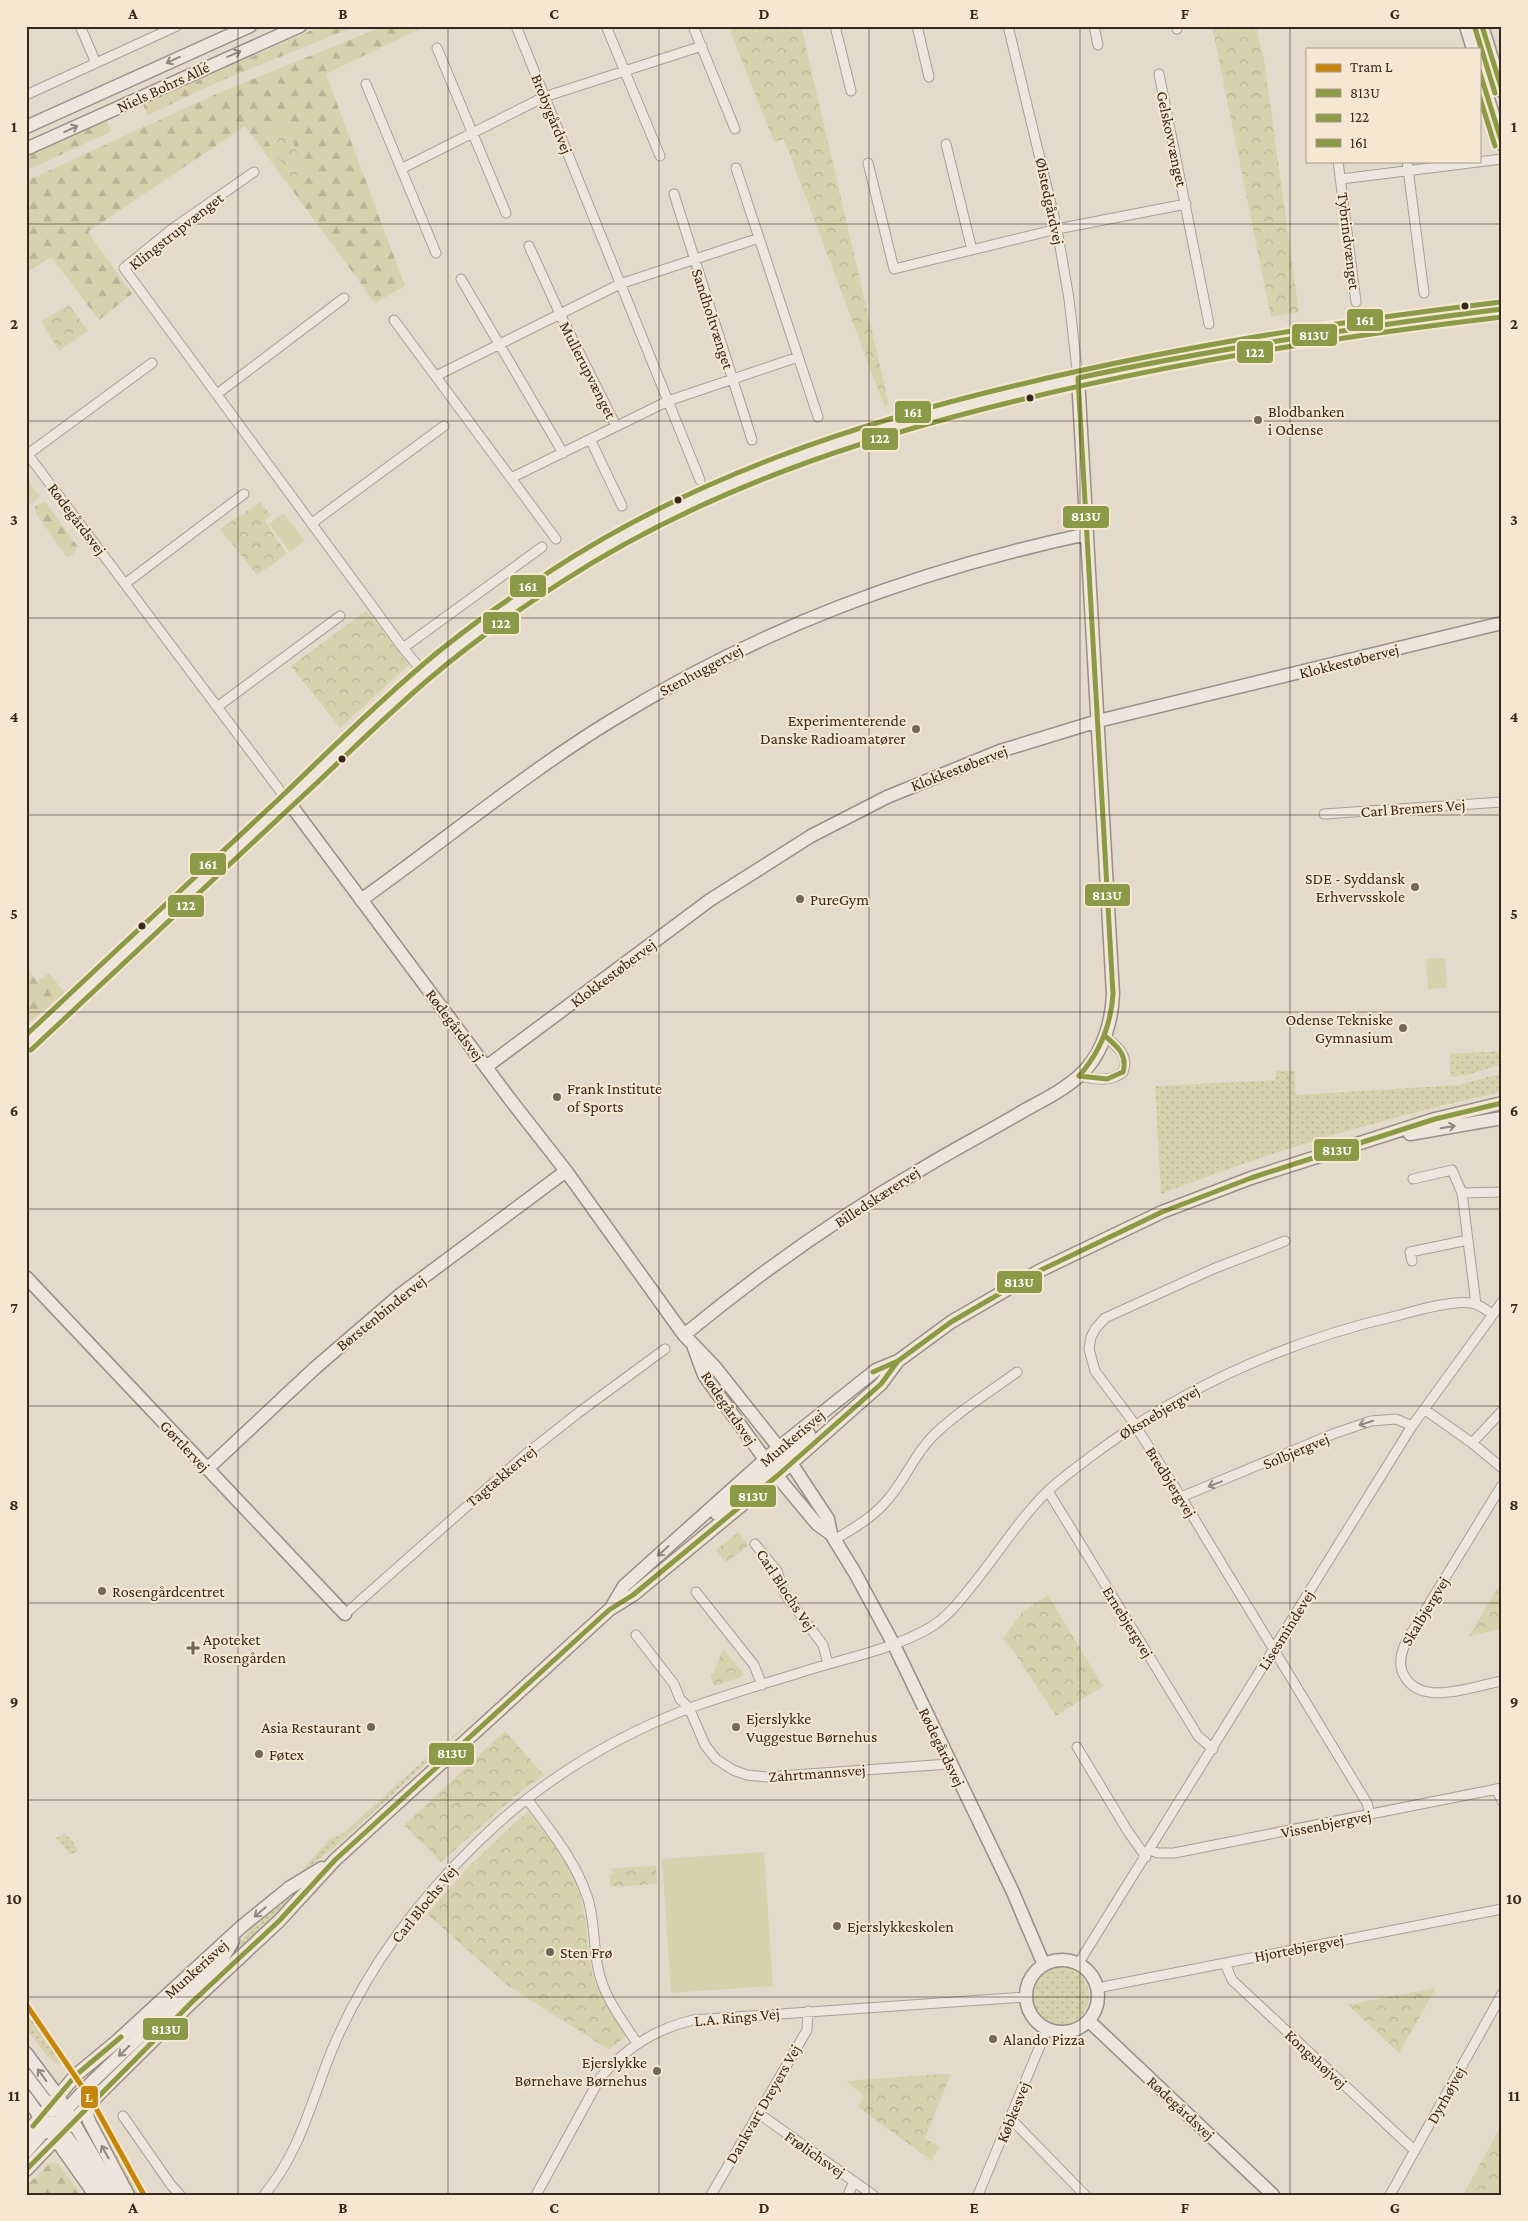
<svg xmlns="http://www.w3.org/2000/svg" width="1528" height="2221" font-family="'Crimson Pro',serif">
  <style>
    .grass { fill: url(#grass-dots) }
    .forest { fill: url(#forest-firs) }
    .park { fill: url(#park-crowns) }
    .garden { fill: #d7d2ae }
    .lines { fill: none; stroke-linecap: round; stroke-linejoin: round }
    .street-casing { stroke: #a99f95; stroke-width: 11 }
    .secondary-casing { stroke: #998f86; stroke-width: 15 }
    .street { stroke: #ece6de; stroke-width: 9 }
    .secondary { stroke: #ece6de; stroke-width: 12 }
    .bus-1-casing { stroke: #f5e7d2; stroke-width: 9 }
    .bus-2-casing { stroke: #f5e7d2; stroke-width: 9 }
    .bus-3-casing { stroke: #f5e7d2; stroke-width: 9 }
    .bus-1 { stroke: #8a9a46; stroke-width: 5 }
    .bus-2 { stroke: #8a9a46; stroke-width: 5 }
    .bus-3 { stroke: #8a9a46; stroke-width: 5 }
    .tram-1-casing { stroke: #f5e7d2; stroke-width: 9 }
    .tram-1 { stroke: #c78607; stroke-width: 5 }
    .oneway { stroke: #92867e }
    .grid { fill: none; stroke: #38271d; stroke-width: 1; stroke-opacity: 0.55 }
    .bus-dot { fill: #38271d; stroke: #f5e7d2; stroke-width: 2 }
    .poi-dot { fill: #74665a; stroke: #f5e7d2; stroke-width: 2 }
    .labels { text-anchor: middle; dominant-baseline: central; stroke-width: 4; stroke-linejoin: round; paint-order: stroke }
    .street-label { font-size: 16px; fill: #38271d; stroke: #f5e7d2 }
    .poi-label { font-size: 16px; fill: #38271d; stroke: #f5e7d2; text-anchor: start }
    .line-badge { stroke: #f5e7d2; stroke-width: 2 }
    .badge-label { font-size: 14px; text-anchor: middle; font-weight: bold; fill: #fff }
    .neatline { fill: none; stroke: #38271d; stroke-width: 2 }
    .grid-label { font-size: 16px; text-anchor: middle; font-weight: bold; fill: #38271d }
  </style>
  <defs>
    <pattern id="grass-dots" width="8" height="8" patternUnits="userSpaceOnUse" patternTransform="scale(1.25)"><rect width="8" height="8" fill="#d7d2ae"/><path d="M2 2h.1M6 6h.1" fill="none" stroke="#b9b495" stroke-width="1.8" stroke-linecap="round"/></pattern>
    <pattern id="forest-firs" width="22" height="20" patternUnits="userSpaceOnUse" patternTransform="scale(1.25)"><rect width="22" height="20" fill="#d7d2ae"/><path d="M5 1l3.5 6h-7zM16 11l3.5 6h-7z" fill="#b9b495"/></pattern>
    <pattern id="park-crowns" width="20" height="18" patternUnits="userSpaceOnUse" patternTransform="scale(1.25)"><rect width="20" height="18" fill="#d7d2ae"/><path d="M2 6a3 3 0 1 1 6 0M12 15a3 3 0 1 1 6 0" fill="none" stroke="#b9b495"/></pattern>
  </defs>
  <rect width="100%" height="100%" fill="#e4dacc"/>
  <path class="grass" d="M1502,1051V1064L1467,1075L1450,1077V1054Z
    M1276,1071H1294L1296,1095L1458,1085L1502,1073V1092C1385,1117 1272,1151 1161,1194L1155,1086L1275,1080Z
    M479,1714L340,1843L295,1878L330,1839L345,1832L417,1766Z
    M65,1833L73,1842L78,1852L70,1854L56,1838Z
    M306,1885L308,1886L222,1966L254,1924Z
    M1031 1996a29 29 0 1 1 58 0a29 29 0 1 1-58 0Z
    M26,1999L68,2060L59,2065L46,2055L26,2029Z
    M100,2108L146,2195H134L94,2119Z"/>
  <path class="forest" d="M321,26H356L216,83L148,115L143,105Z
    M384,26H425L326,74L405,286L375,303L245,126L88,232L132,294L99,320L51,257L26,273V181L216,94Z
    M106,120L112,131L26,171V157Z
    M26,478L40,496L31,504L26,500Z
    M45,502L78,547L72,555L67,557L36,514L35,506Z
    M26,967L37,982L49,973L65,993L26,1025Z
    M50,2163L59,2164L81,2195H26V2186Z"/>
  <path class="park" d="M728,26H801L889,405L885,408L784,139L774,142Z
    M1212,26H1256L1264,60L1299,312L1271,317Z
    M286,125L305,172L291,177L264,136Z
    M69,305L88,331L59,351L41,321Z
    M260,502L271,515L265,521L287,554L257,575L220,529Z
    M367,610L409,665L340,728L291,666Z
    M738,1532L749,1545L726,1563L716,1550Z
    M1502,1580V1629L1469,1636Z
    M1048,1595L1103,1686L1056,1716L1014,1652L1003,1639L1022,1612Z
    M723,1648L744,1674L740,1678L714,1686L710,1676L714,1672Z
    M505,1731L544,1775L515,1796L441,1862L404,1825Z
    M528,1811C546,1835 568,1859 578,1888C588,1917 586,1946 593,1975C599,1998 613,2017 626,2036L609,2050L507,1985L427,1914L470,1865Z
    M656,1866L657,1884L610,1887V1875L613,1874L612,1868Z
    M1436,1988L1399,2053L1347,2004H1351Z
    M943,2074H951L925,2138L939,2147L932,2161L858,2107L864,2096L846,2081Z
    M1502,2124V2195H1463Z"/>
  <path class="garden" d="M284,513L305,541L290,552L269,524Z
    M1445,958L1447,988L1428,989L1426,959Z
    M764,1852L773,1986L671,1993L662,1859Z"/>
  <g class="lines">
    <g class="street-casing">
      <path id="street" d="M80,26L96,63
        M516,26L700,480
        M606,26L660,156
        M693,26L735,129
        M835,26L851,91
        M917,26L929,77
        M1008,26L1057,229L1069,299L1078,378
        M1094,26L1098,45
        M1177,26V29
        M437,48L506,213
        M1159,74L1209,324
        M366,84L436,253
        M26,95L177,26
        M946,144L972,250
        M1338,161L1356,302
        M1407,161L1424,293
        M868,163L894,269L1057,229L1186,204
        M736,168L818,417
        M401,169L544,97L702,46
        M254,172L172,229L124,268L403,648L424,673
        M1341,179L1502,159
        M674,194L752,440
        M529,246L560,314L616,426
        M461,279L563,453
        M394,320L556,539
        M436,376L620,284L759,238
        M217,394L344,298
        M590,439L622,506
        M26,452L287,800
        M28,454L152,363
        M511,478L668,401L798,357
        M312,523L444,426
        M126,583L244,494
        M403,648L542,547
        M217,707L340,616
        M1324,814L1502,802
        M1079,1076C1094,1079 1110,1083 1123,1072C1130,1055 1116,1046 1105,1036
        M1413,1179L1452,1170L1462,1193L1476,1304
        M1462,1193L1502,1192
        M1285,1241L1213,1269L1105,1318L1096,1328L1091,1337L1089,1349L1095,1371L1131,1419L1181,1497L1367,1803L1370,1815
        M1412,1261L1410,1252L1468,1240
        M1424,1409L1472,1443L1502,1468
        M1472,1443L1502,1411
        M1502,1485L1407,1640C1401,1652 1397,1665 1405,1677C1423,1707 1473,1686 1502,1681
        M1048,1491L1198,1736L1213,1749
        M1181,1497L1333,1434L1371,1421L1396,1419L1412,1426
        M834,1540C854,1528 874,1517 889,1498C905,1479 914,1456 931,1438C954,1414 990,1392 1017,1372
        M755,1544L777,1571L785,1594L823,1645L828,1664
        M696,1592L754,1665L762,1685
        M345,1614L526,1454L578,1413L665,1349
        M636,1635L674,1684L680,1699L689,1708L705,1745L716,1759L733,1770L747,1775L766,1777L949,1764
        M1077,1747L1127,1830L1146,1857
        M1496,1789L1502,1801
        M527,1799C549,1829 575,1860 587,1896C595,1919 593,1944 598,1968C603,1996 622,2020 637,2043
        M1150,1850L1158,1853H1174L1502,1788
        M1225,1963L1232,1980L1415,2151
        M1078,1964L1412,1426L1502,1302
        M1097,1988L1502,1909
        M758,2113L873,2195
        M123,2116L171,2185L180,2195
        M1010,2118L1085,2195
        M264,2195C301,2151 311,2101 332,2050C365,1971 418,1900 479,1841C538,1783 610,1739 687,1709C725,1695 764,1684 802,1672C845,1658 892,1650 931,1627C949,1616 962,1598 975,1582C999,1552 1023,1514 1051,1488C1069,1472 1089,1458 1108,1444C1197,1381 1294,1339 1400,1315C1418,1310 1453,1300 1471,1303C1479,1304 1485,1309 1492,1314
        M536,2195L600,2078C625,2048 655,2029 693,2020L1026,1997
        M711,2195L807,2030L808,2011
        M848,2195L854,2181
        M978,2195L1047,2029
        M1390,2195L1502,1994"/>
    </g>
    <g class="secondary-casing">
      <path id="secondary" d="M1466,26L1473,49
        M1482,26L1502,91
        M1479,69L1502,144
        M26,127L250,26
        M26,149L300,26
        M287,800L509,1098L566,1171L684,1335L714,1366L791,1463L828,1519L831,1534L855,1573L894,1645L1012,1890L1044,1965
        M361,900C444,841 523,775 609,722C760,628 914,571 1087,534
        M26,1045L424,673C491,620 559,570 635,529C749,467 874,429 999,397C1050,385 1101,372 1152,362C1267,338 1385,323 1502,309
        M486,1067L710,900L811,836L887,797L1000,751L1098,721L1502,623
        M1410,1134L1502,1118
        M26,1277L345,1614
        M684,1335C758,1274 837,1218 920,1170C954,1149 990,1131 1025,1110C1047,1098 1070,1087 1087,1068C1104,1048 1112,1020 1113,994L1078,378
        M694,1348L704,1375L777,1476L817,1524L831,1534
        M780,1461L809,1434
        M207,1469L315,1368L401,1294L566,1171
        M717,1514L775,1463
        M611,1608L624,1586L778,1448L876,1370L898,1361L951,1322L1039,1271L1162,1212L1251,1178L1435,1119L1502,1103
        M1026 1996a36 36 0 1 1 72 0a36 36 0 1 1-72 0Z
        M1089,2021L1273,2195
        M26,2053L58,2096L116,2195
        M26,2075L53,2111
        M26,2097L95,2195
        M88,2105L87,2114L89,2121L128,2195
        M58,2125L109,2195
        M26,2134L76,2075L116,2042L241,1927L289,1888L322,1868
        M56,2140L58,2125L66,2110L92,2082L224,1956L233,1941
        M26,2152L52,2122
        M26,2170L100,2093L191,2003L279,1921L335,1860L609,1610L633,1595L777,1476L881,1384L898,1361"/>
    </g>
    <use href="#street" class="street"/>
    <use href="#secondary" class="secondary"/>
    <g class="bus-1-casing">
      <path id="bus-1" d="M1482,26L1502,90
        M1479,70L1502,143
        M1079,1076C1100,1052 1111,1026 1113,994L1078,378C1218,348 1359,327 1502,309
        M1079,1076L1107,1079L1123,1072C1128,1055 1117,1046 1105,1036
        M873,1372L898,1361L951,1322L1039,1271L1162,1212L1251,1178L1313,1158L1435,1119L1502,1103
        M33,2126L76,2075L121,2037
        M26,2170L191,2003L279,1921L335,1860L609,1610L633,1595L777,1476L881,1384L898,1361"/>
    </g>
    <g class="bus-2-casing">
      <path id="bus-2" d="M1475,28L1495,93
        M1479,95L1495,146
        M31,1050C118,969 205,888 292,806C338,764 382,719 429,679C470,644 515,612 560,583C701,491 861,438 1024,399C1182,361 1341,336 1502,317"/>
    </g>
    <g class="bus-3-casing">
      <path id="bus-3" d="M26,1035C111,955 197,875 282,796C327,753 372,708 419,668C459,633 505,601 549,572C693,477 856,423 1022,384C1181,346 1340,321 1501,302"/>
    </g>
    <use href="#bus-1" class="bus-1"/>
    <use href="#bus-2" class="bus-2"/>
    <use href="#bus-3" class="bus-3"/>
    <g class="tram-1-casing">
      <path id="tram-1" d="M26,2004L92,2101L144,2195"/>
    </g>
    <use href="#tram-1" class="tram-1"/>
  </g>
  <defs><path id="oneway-shaft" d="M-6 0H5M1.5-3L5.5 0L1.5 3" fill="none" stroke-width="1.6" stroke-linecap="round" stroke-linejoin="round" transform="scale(1.25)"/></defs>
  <g class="oneway">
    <use href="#oneway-shaft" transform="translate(234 54) rotate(-23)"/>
    <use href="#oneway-shaft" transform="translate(173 60) rotate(155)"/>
    <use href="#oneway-shaft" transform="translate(71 129) rotate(-25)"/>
    <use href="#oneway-shaft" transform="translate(1448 1127) rotate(-10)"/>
    <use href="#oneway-shaft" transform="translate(1366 1423) rotate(162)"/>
    <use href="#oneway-shaft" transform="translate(1215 1484) rotate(159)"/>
    <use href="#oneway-shaft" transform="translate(663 1551) rotate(138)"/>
    <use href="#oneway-shaft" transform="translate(260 1912) rotate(140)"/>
    <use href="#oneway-shaft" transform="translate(124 2051) rotate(136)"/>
    <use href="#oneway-shaft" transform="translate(42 2075) rotate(-126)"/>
    <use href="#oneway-shaft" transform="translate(105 2152) rotate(-119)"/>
  </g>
  <path class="grid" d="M238,26V2195M448,26V2195M659,26V2195M869,26V2195M1080,26V2195M1290,26V2195M26,224H1502M26,421H1502M26,618H1502M26,815H1502M26,1012H1502M26,1209H1502M26,1406H1502M26,1603H1502M26,1800H1502M26,1997H1502"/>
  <g class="bus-dot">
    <circle cx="1465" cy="306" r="4.5"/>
    <circle cx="1030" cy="398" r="4.5"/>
    <circle cx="678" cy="500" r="4.5"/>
    <circle cx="342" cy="759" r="4.5"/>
    <circle cx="142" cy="926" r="4.5"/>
  </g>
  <g class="poi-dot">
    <circle cx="1258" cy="420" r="5"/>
    <circle cx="916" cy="729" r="5"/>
    <circle cx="1415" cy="887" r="5"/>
    <circle cx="800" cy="899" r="5"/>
    <circle cx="1403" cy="1028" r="5"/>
    <circle cx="557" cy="1097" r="5"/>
    <circle cx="102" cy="1591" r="5"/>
    <path d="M190.5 1640.5h5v5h5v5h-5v5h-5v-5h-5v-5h5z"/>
    <circle cx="371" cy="1727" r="5"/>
    <circle cx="736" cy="1727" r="5"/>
    <circle cx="259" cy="1754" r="5"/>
    <circle cx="837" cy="1926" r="5"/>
    <circle cx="550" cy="1952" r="5"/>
    <circle cx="993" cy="2039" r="5"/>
    <circle cx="657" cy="2071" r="5"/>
  </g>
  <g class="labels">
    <g class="street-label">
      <text transform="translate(163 87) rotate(-25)">Niels Bohrs Allé</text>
      <text transform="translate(552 114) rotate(68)">Brobygårdvej</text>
      <text transform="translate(1172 139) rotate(78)">Gelskovvænget</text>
      <text transform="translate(1050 201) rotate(78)">Ølstedgårdvej</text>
      <text transform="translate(176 231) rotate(-38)">Klingstrupvænget</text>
      <text transform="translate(1349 241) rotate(83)">Tybrindvænget</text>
      <text transform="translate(713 319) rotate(72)">Sandholtvænget</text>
      <text transform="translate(588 370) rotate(63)">Mullerupvænget</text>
      <text transform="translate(77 519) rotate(53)">Rødegårdsvej</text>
      <text transform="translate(1349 661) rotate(-14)">Klokkestøbervej</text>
      <text transform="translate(701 670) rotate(-28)">Stenhuggervej</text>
      <text transform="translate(959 768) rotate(-21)">Klokkestøbervej</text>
      <text transform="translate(1413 808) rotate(-4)">Carl Bremers Vej</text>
      <text transform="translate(613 973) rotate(-37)">Klokkestøbervej</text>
      <text transform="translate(455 1025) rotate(53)">Rødegårdsvej</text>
      <text transform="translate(877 1197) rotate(-33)">Billedskærervej</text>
      <text transform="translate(381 1313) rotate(-39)">Børstenbindervej</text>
      <text transform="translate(729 1408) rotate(56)">Rødegårdsvej</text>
      <text transform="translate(1159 1412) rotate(-31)">Øksnebjergvej</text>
      <text transform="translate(792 1438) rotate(-40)">Munkerisvej</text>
      <text transform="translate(185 1446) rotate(47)">Gørtlervej</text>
      <text transform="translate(1296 1451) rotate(-23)">Solbjergvej</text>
      <text transform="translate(501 1476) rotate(-40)">Tagtækkervej</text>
      <text transform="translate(1171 1482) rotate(58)">Bredbjergvej</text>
      <text transform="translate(786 1590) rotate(57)">Carl Blochs Vej</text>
      <text transform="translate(1425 1611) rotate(-59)">Skalbjergvej</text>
      <text transform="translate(1128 1622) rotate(58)">Ernebjergvej</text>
      <text transform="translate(1286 1630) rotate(-58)">Lisesmindevej</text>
      <text transform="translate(942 1747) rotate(64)">Rødegårdsvej</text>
      <text transform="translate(817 1773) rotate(-4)">Zahrtmannsvej</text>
      <text transform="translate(1326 1824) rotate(-11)">Vissenbjergvej</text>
      <text transform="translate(424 1904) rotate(-51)">Carl Blochs Vej</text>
      <text transform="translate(1299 1948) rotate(-11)">Hjortebjergvej</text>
      <text transform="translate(196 1969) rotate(-42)">Munkerisvej</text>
      <text transform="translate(737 2017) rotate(-5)">L.A. Rings Vej</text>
      <text transform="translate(1316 2059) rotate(43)">Kongshøjvej</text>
      <text transform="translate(1446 2095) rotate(-61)">Dyrhøjvej</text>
      <text transform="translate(763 2104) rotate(-60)">Dankvart Dreyers Vej</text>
      <text transform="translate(1181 2108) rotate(43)">Rødegårdsvej</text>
      <text transform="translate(1013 2112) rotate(-68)">Købkesvej</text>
      <text transform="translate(815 2154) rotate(35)">Frølichsvej</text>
    </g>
    <g class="poi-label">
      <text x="1268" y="411">Blodbanken<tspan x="1268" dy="18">i Odense</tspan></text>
      <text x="906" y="720" text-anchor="end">Experimenterende<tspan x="906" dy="18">Danske Radioamatører</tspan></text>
      <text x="1405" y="878" text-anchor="end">SDE - Syddansk<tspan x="1405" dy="18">Erhvervsskole</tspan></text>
      <text x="810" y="899">PureGym</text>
      <text x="1393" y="1019" text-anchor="end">Odense Tekniske<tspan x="1393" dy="18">Gymnasium</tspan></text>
      <text x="567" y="1088">Frank Institute<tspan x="567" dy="18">of Sports</tspan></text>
      <text x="112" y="1591">Rosengårdcentret</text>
      <text x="203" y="1639">Apoteket<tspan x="203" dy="18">Rosengården</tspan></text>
      <text x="746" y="1718">Ejerslykke<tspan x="746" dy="18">Vuggestue Børnehus</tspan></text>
      <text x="361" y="1727" text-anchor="end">Asia Restaurant</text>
      <text x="269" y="1754">Føtex</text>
      <text x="847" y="1926">Ejerslykkeskolen</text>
      <text x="560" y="1952">Sten Frø</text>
      <text x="1003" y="2039">Alando Pizza</text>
      <text x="647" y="2062" text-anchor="end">Ejerslykke<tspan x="647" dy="18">Børnehave Børnehus</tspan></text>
    </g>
  </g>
  <g class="line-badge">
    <rect x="1346" y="308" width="38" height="24" rx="5" fill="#8a9a46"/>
    <rect x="1291" y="323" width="47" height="24" rx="5" fill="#8a9a46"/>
    <rect x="1236" y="340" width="38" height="24" rx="5" fill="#8a9a46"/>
    <rect x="894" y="400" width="38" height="24" rx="5" fill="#8a9a46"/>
    <rect x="861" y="427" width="38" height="24" rx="5" fill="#8a9a46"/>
    <rect x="1062" y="505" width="48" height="24" rx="5" fill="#8a9a46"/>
    <rect x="509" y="574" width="38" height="24" rx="5" fill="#8a9a46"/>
    <rect x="482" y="611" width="38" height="24" rx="5" fill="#8a9a46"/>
    <rect x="189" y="852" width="38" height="24" rx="5" fill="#8a9a46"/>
    <rect x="1084" y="883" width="47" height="24" rx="5" fill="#8a9a46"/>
    <rect x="167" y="894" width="38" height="24" rx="5" fill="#8a9a46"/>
    <rect x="1313" y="1138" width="47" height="24" rx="5" fill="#8a9a46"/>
    <rect x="996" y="1270" width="47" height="24" rx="5" fill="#8a9a46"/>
    <rect x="729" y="1484" width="48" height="24" rx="5" fill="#8a9a46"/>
    <rect x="428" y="1742" width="47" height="24" rx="5" fill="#8a9a46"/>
    <rect x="142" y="2017" width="47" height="24" rx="5" fill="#8a9a46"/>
    <rect x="80" y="2085" width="19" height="24" rx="5" fill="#c78607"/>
  </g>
  <g class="badge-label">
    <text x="1365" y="325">161</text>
    <text x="1314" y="340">813U</text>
    <text x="1255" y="357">122</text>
    <text x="913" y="417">161</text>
    <text x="880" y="443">122</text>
    <text x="1086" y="521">813U</text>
    <text x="528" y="591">161</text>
    <text x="501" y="628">122</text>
    <text x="208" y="869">161</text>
    <text x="1107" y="900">813U</text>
    <text x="186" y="910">122</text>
    <text x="1337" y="1155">813U</text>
    <text x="1019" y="1287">813U</text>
    <text x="753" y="1501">813U</text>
    <text x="452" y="1758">813U</text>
    <text x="166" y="2034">813U</text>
    <text x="89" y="2102">L</text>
  </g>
  <rect width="1528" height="2221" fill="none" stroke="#f5e7d2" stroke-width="55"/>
  <rect x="1306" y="48" width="175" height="115" fill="#f5e7d2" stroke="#a99a8a"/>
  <rect x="1316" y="64" width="25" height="8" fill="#c78607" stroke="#a99a8a"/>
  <text x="1350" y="72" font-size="15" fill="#38271d">Tram L</text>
  <rect x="1316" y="89" width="25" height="8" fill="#8a9a46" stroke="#a99a8a"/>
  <text x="1350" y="98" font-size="15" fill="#38271d">813U</text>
  <rect x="1316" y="114" width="25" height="8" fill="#8a9a46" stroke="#a99a8a"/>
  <text x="1350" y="122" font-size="15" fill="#38271d">122</text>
  <rect x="1316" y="139" width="25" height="8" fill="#8a9a46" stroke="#a99a8a"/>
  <text x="1350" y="148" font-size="15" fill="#38271d">161</text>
  <rect x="28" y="28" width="1472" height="2166" class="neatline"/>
  <g class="grid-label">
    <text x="133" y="19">A</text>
    <text x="343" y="19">B</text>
    <text x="554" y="19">C</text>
    <text x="764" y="19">D</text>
    <text x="974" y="19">E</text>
    <text x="1185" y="19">F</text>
    <text x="1395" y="19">G</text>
    <text x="14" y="132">1</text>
    <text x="1514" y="132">1</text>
    <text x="14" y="329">2</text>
    <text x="1514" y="329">2</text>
    <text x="14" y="525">3</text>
    <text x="1514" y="525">3</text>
    <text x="14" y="722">4</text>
    <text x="1514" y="722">4</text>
    <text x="14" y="919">5</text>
    <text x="1514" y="919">5</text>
    <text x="14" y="1116">6</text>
    <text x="1514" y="1116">6</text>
    <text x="14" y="1313">7</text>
    <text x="1514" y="1313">7</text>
    <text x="14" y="1510">8</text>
    <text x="1514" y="1510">8</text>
    <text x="14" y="1707">9</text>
    <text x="1514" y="1707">9</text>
    <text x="14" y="1904">10</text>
    <text x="1514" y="1904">10</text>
    <text x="14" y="2101">11</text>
    <text x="1514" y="2101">11</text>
    <text x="133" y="2213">A</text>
    <text x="343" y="2213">B</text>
    <text x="554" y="2213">C</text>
    <text x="764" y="2213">D</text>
    <text x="974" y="2213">E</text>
    <text x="1185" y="2213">F</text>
    <text x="1395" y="2213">G</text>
  </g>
</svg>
